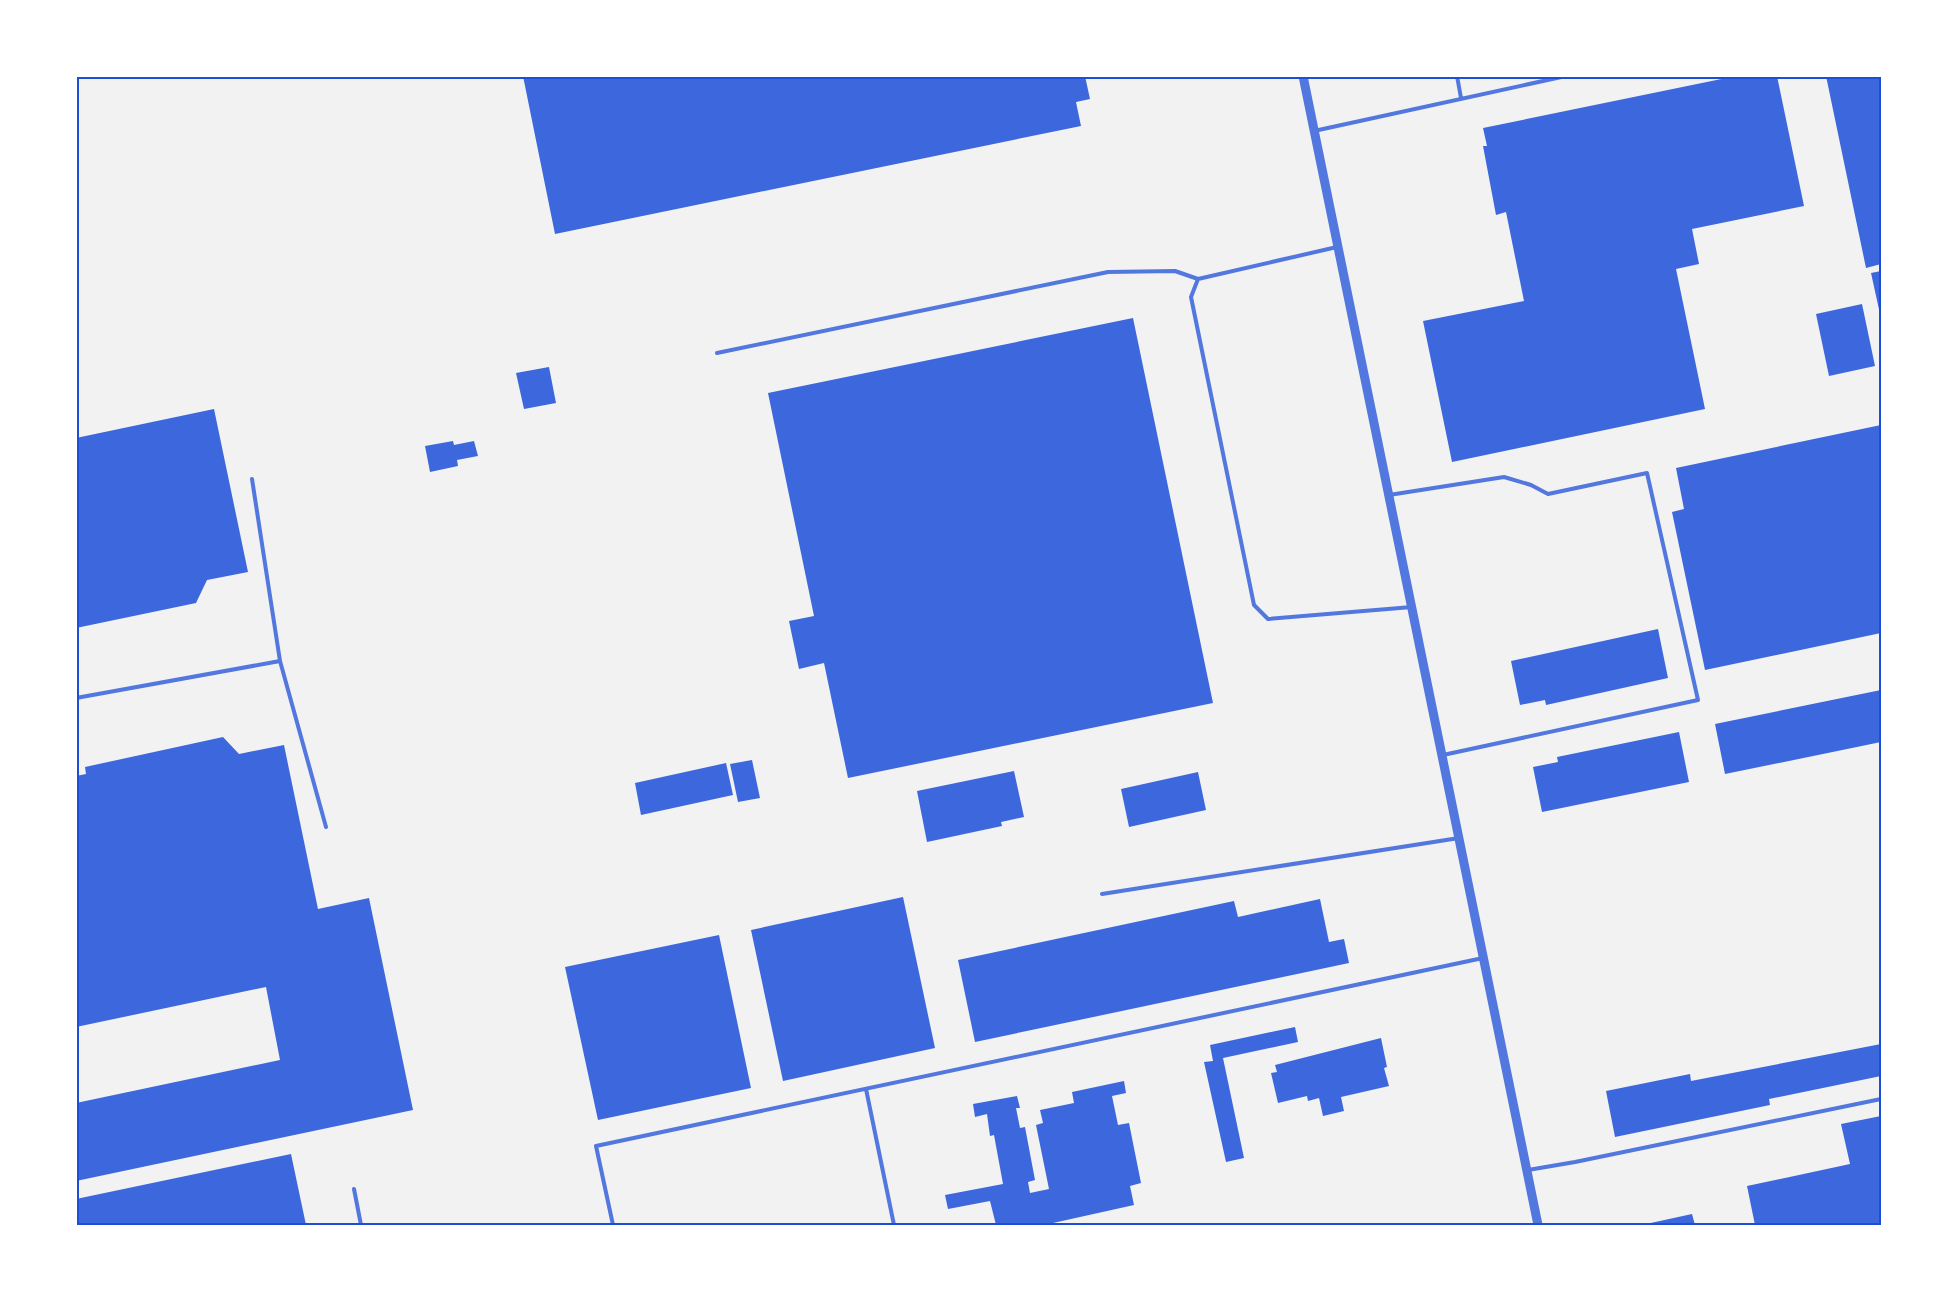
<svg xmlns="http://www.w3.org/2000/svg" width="1957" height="1301" font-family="'IBM Plex Sans',sans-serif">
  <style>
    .building { fill: #3d67dc }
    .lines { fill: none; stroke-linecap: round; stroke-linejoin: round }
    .service { stroke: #5277de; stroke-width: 4 }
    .tertiary { stroke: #5277de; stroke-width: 9 }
    .neatline { fill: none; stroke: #1d4ed8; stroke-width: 2 }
  </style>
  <rect width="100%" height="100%" fill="#f2f2f2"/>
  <path class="building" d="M523,76H1085L1090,99L1076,102L1081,126L555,234Z
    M1736,76H1777L1804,206L1692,229L1699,264L1676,269L1705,409L1452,462L1423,321L1524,301L1506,212L1496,215L1483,146H1487L1483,128Z
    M1826,76H1881V264L1866,268Z
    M1881,271V314H1880L1871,273Z
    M1862,304L1875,366L1829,376L1816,314Z
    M1133,318L1213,703L848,778L824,663L799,669L789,621L814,616L768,393Z
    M549,367L556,403L524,409L516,373Z
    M214,409L248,572L207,580L196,603L76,628V438Z
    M1881,425V583L1879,584L1881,593V633L1705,670L1672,512L1684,509L1676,468Z
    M453,441L454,445L474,441L478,456L457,460L458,466L430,472L425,446Z
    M1658,629L1668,678L1546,705L1545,700L1520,705L1511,661Z
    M1881,690V742L1725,774L1715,724Z
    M1679,732L1689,782L1542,812L1533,767L1558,762L1557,757Z
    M223,737L239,754L284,745L318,909L369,898L413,1110L76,1181V1103L280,1060L266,987L76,1027V776L86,774L85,767Z
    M752,760L760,798L738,802L730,764Z
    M726,763L733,795L641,815L635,783Z
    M1014,771L1024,817L1001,822L1002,826L927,842L917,791Z
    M1198,772L1206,810L1129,827L1121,789Z
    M903,897L935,1048L783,1081L751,930Z
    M1320,899L1329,942L1344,939L1349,963L975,1042L958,960L1234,901L1238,917Z
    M719,935L751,1088L598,1120L565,967Z
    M1295,1027L1298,1042L1223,1058L1244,1158L1226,1162L1204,1062L1213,1061L1210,1045Z
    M1381,1038L1387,1067L1384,1068L1389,1086L1341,1097L1344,1111L1323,1116L1319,1098L1308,1101L1307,1096L1278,1103L1271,1073L1277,1072L1275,1065Z
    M1881,1044V1076L1769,1099L1770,1105L1615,1137L1606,1091L1690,1074L1691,1081Z
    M1124,1081L1126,1093L1112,1096L1118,1125L1129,1123L1141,1183L1130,1186L1134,1205L1053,1223V1225H996L990,1201L948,1209L945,1195L1003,1184L994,1135L990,1136L987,1114L975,1117L973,1104L1017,1096L1020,1108H1016L1020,1128L1025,1127L1035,1180L1028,1182L1030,1193L1049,1189L1036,1125L1043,1123L1040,1110L1074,1103L1072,1092Z
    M1881,1116V1225H1755L1747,1186L1850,1164L1841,1124Z
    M291,1154L306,1225H76V1199Z
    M1692,1214L1695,1225H1646V1224Z"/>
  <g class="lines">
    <path class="service" d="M1457,76L1461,98
      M1314,131L1566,76
      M1337,247L1198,279L1191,297L1254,605L1268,619L1412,607
      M717,353L1108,272L1175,271L1198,279
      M252,479L280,661
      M1389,495L1504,477L1531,485L1548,494L1647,473L1698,700L1443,755
      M76,698L280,661L326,827
      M1102,894L1459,838
      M866,1089L894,1225
      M1528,1170L1575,1162L1881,1099
      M354,1189L361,1225
      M613,1225L596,1146L1483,958"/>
    <path class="tertiary" d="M1303,76L1538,1225"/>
  </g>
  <rect width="1957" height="1301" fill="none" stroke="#ffffff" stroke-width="155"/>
  <rect x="78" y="78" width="1802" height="1146" class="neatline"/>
</svg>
